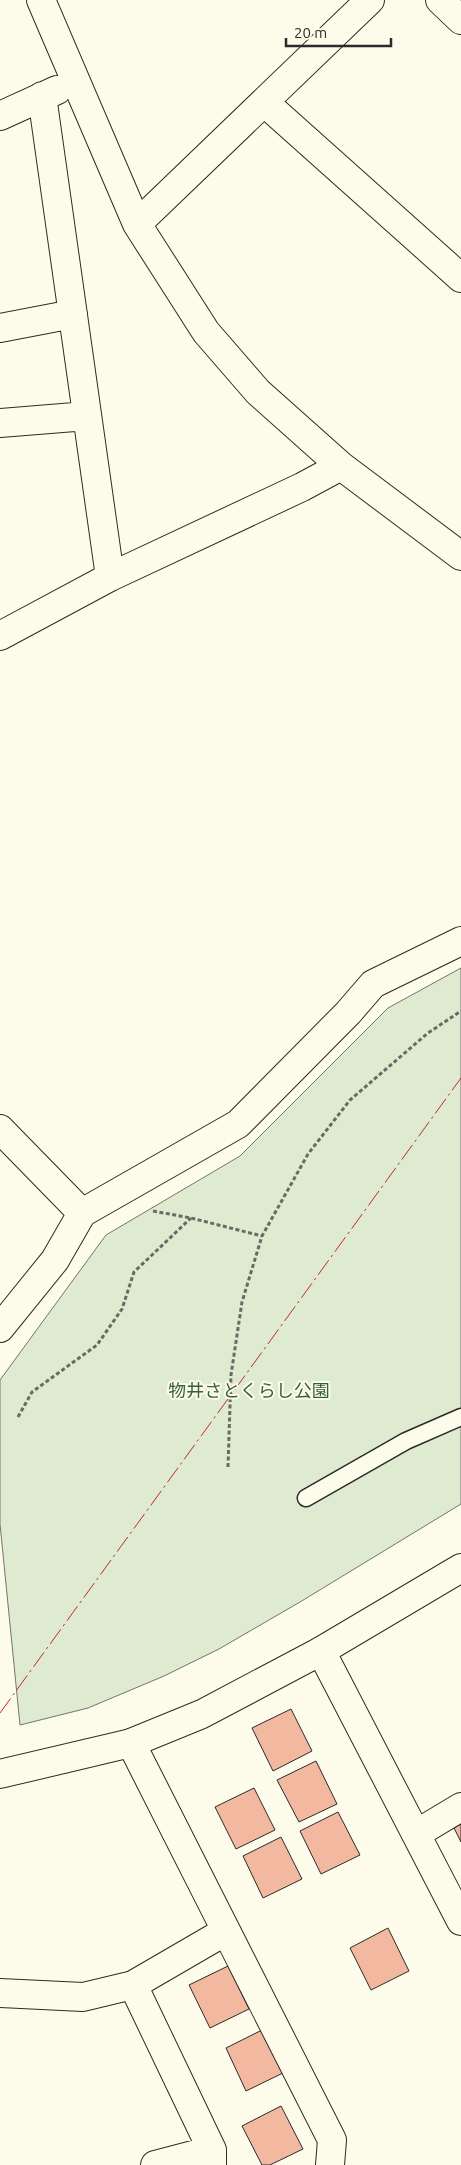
<svg xmlns="http://www.w3.org/2000/svg" width="461" height="2165" font-family="Ubuntu,'Noto Sans JP',sans-serif">
  <style>
    .green { fill: #deebd1; stroke: #74746e }
    .building { fill: #f2b8a0; stroke: #2b2b2b }
    .lines { fill: none; stroke-linecap: round; stroke-linejoin: round }
    .service-casing { stroke: #2b2b2b; stroke-width: 19 }
    .minor-casing { stroke: #2b2b2b; stroke-width: 30 }
    .tertiary-casing { stroke: #2b2b2b; stroke-width: 30 }
    .path { stroke: #6a6964; stroke-width: 3; stroke-dasharray: 4 2.5; stroke-linecap: butt }
    .service { stroke: #fdfbea; stroke-width: 16 }
    .minor { stroke: #fdfbea; stroke-width: 28 }
    .tertiary { stroke: #fdfbea; stroke-width: 28 }
    .power { stroke: #c62828; stroke-width: 1; stroke-dasharray: 18 4 2.5 4; stroke-linecap: butt }
    .labels { text-anchor: middle; dominant-baseline: central; stroke-width: 4; stroke-linejoin: round; paint-order: stroke }
    .park-label { font-size: 18px; fill: #34623c; stroke: #fdfbea }
  </style>
  <rect width="100%" height="100%" fill="#fdfbea"/>
  <path class="green" d="M461,968V1504L300,1602L219,1649L164,1676L88,1708L20,1725L0,1524V1380L106,1235L240,1156L388,1008Z"/>
  <path class="building" d="M291,1709L312,1751L273,1771L252,1728Z
    M316,1761L337,1804L299,1822L277,1780Z
    M254,1788L275,1830L236,1849L215,1807Z
    M338,1812L360,1855L321,1874L300,1831Z
    M461,1824V1842L454,1828Z
    M281,1837L302,1879L263,1898L243,1856Z
    M388,1928L409,1971L371,1990L350,1948Z
    M228,1966L249,2009L210,2028L189,1985Z
    M264,2029L285,2072L246,2091L226,2048Z
    M281,2106L303,2149L270,2165H262L242,2126Z"/>
  <g class="lines">
    <g class="service-casing">
      <path id="service" d="M306,1498L406,1441L461,1417"/>
    </g>
    <g class="minor-casing">
      <path id="minor" d="M41,0L137,224L206,332L258,392L341,466L461,556
        M440,0L461,20
        M42,96L110,577
        M264,102L461,278
        M0,116L57,90
        M137,224L370,0
        M0,328L73,314
        M0,423L87,416
        M0,636L110,577L302,487L341,466
        M0,1129L82,1213L55,1260L0,1328
        M82,1213L238,1124L348,1013L373,984L461,941
        M321,1651L461,1921
        M131,1743L332,2140L330,2165
        M416,1834L461,1807
        M0,1993L83,1997L133,1985
        M155,2165L212,2150
        M212,2165V2150L133,1985L226,1931"/>
    </g>
    <g class="tertiary-casing">
      <path id="tertiary" d="M0,1774L131,1743L202,1714L321,1651L461,1568"/>
    </g>
    <path class="path" d="M153,1211L191,1218L262,1236
      M18,1417L32,1392L97,1345L122,1309L134,1272L191,1218
      M228,1467L231,1375L242,1302L262,1236L308,1154L350,1100L428,1033L461,1011"/>
    <use href="#service" class="service"/>
    <use href="#minor" class="minor"/>
    <use href="#tertiary" class="tertiary"/>
    <path class="power" d="M0,1713L461,1078"/>
  </g>
  <g class="labels">
    <g class="park-label">
      <text x="249" y="1390">物井さとくらし公園</text>
    </g>
  </g>
  <path d="M286 38v8h105v-8" fill="none" stroke="#2b2b2b" stroke-width="2.5"/>
  <text x="294" y="38" font-size="15" fill="#2b2b2b" stroke="#fdfbea" stroke-width="4" paint-order="stroke">20 m</text>
</svg>
